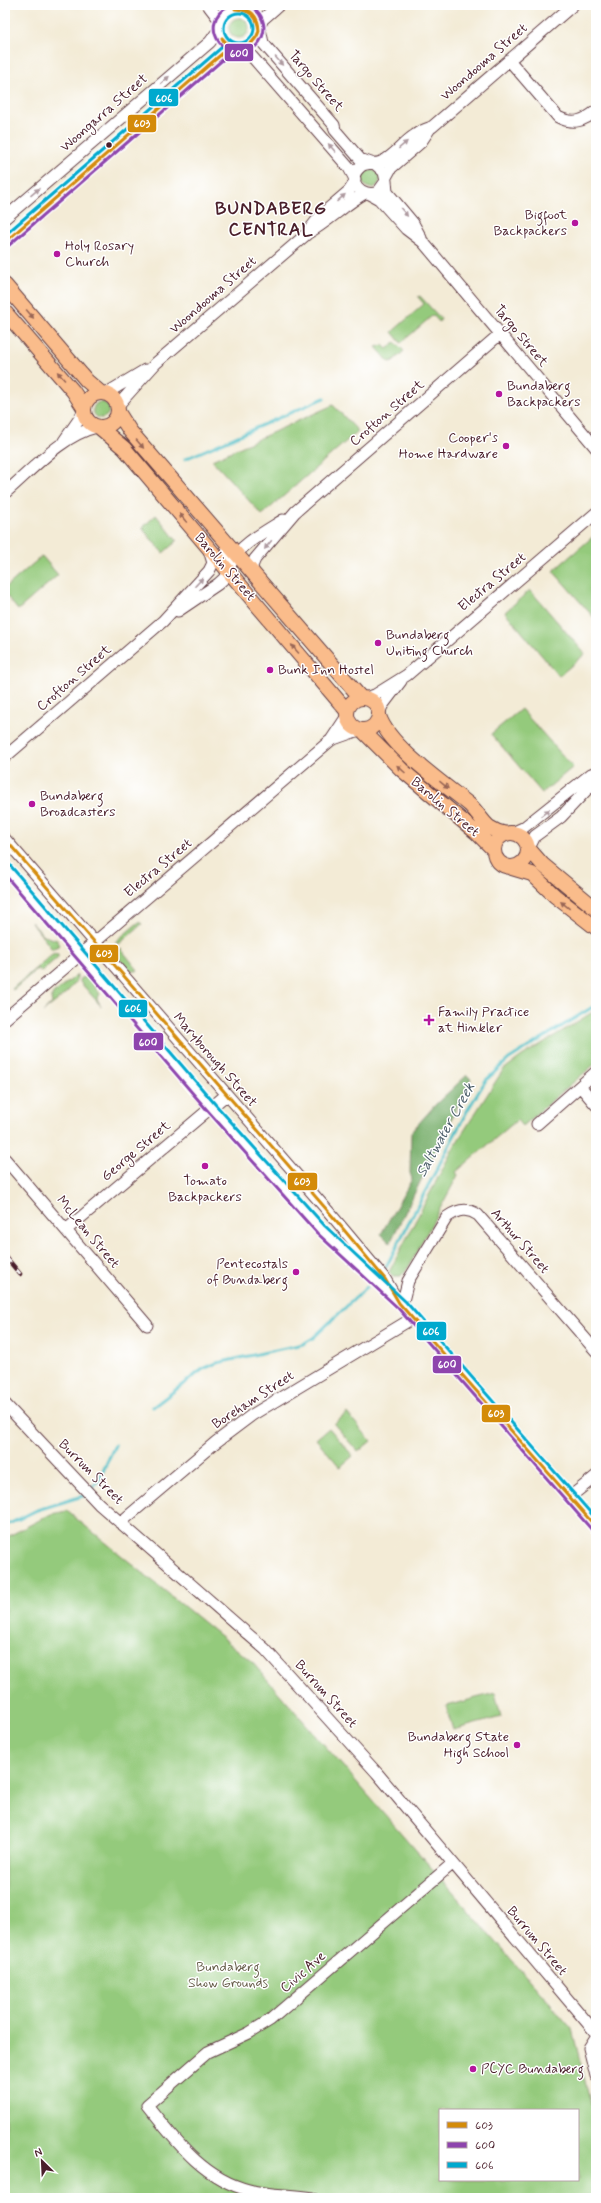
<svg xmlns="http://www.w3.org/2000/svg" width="601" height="2203" font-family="Mynerve,sans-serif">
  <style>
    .green { fill: #94ca7b; stroke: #6f7453; fill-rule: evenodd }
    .forest { fill: #77ae6b; stroke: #60664b }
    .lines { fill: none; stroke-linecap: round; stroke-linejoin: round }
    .stream { stroke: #52c0c8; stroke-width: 3 }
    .minor-casing { stroke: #633e45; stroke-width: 13 }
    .major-casing { stroke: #633e45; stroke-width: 16 }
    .minor { stroke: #fff; stroke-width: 11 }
    .major { stroke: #fabc8b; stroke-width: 14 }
    .rail-casing { stroke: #4a1f2b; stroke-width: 4.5 }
    .rail { stroke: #fff; stroke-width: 3; stroke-dasharray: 9; stroke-linecap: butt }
    .bus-1-casing { stroke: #fff; stroke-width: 6 }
    .bus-2-casing { stroke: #fff; stroke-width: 6 }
    .bus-3-casing { stroke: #fff; stroke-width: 6 }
    .bus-1 { stroke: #d48b09; stroke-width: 3 }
    .bus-2 { stroke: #8e44ad; stroke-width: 3 }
    .bus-3 { stroke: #00a9ce; stroke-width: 3 }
    .oneway { fill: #ae9aa0 }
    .oneway2 { fill: #996656 }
    .bus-dot { fill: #4a1f2b; stroke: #fff; stroke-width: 1.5 }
    .poi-dot { fill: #b5179e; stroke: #fff; stroke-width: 1.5 }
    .labels { text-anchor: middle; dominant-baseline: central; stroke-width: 3; stroke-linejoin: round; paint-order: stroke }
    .street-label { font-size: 14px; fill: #4a1f2b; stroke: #fff }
    .poi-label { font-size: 14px; fill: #4a1f2b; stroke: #fff; text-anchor: start }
    .park-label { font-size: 14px; fill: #645b47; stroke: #fff }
    .water-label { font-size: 15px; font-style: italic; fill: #4d5f6a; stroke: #fff }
    .district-label { font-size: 18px; font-weight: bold; letter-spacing: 1px; fill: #4a1f2b; stroke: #fff }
    .line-badge { stroke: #fff; stroke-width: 1.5 }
    .badge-label { font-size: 11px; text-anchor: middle; font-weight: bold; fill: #fff }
  </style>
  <rect width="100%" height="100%" fill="#fff"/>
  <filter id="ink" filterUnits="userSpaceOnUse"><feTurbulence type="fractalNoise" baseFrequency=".025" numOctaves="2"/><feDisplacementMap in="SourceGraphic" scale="8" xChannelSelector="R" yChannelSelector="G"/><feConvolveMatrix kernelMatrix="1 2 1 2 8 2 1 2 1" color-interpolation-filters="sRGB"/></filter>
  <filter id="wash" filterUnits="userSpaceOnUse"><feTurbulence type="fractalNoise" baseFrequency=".012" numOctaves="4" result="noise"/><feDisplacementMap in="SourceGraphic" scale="16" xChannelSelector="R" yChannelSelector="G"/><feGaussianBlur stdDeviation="0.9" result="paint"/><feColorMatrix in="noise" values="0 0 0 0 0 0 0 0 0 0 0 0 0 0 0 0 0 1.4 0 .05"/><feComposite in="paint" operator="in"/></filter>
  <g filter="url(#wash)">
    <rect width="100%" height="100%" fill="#f3ebd6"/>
    <path class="green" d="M229 28a10 10 0 1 1 20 0a10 10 0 1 1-20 0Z
      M362 179a9 9 0 1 1 18 0a9 9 0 1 1-18 0Z
      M420,296L441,319L439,322L433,315L401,343L392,332L424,304L418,297Z
      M395,342L404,351L393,361L389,362L376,347L383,345L387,349Z
      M93 410a8 8 0 1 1 16 0a8 8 0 1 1-16 0Z
      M333,405L358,431L262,515L212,460Z
      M156,515L177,541L163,553L142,528Z
      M596,534V620L553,571Z
      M42,556L58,575L18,610L5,594V588Z
      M530,590L585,654L559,676L505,612Z
      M521,709L573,767L542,793L491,734Z
      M31,922L44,936L57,940L60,945L52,949Z
      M139,922L142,924L119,944L115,942Z
      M121,949L138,970L137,971H130L115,954Z
      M57,953L59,956L42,971L37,969L13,990L12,989L52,954Z
      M77,975C80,985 51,1005 43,1012L52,1003L51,998L53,994Z
      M87,976L100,994L97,999L101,1006L80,982V979Z
      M596,1010V1063L522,1126L517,1120L456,1172L458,1175L408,1268L401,1276H393L389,1272L455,1145L503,1070L522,1056Z
      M347,1413L371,1441L358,1452L334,1424Z
      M329,1428L353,1456L340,1467L316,1439Z
      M67,1511L251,1661L572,2029L596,2125V2198H5V1538L51,1514ZM440,2110H578V2180H440Z
      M495,1693L501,1717L453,1730L446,1706Z"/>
    <path class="forest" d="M467,1075L471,1079L390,1243L381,1234L412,1179L410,1173L411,1132L437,1103Z"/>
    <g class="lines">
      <path class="stream" d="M185,459L324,398
        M386,1267L467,1111L486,1080L509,1059L596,1005
        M153,1407L203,1369L217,1363L303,1344L313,1338L367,1287
        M5,1526L37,1510L86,1495L98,1482L115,1445"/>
    </g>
  </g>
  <g filter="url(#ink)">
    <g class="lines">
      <g class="minor-casing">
        <path id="minor" d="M208,5L218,18L220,25
          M219 28a20 20 0 1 1 40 0a20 20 0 1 1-40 0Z
          M259,27L263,19L279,5
          M260,29L263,43L334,125L335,130L360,159L371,163
          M240,48L248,52L349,168L355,179
          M509,60L558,117C573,125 584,121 596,111
          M375,164L384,172L386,181L378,192C362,199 345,180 360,167C367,161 374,165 381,162C394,157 403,142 415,135C420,131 426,129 432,127L573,5
          M386,177L391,168L421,142L431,127
          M386,181L387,192L413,223L421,238
          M370,194L379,199L406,229L423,242L596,448
          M5,218L210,42L220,28
          M310,229L321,215L349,191L355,182
          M5,242L224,52L236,48
          M102,393L110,391L145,370
          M118,409L120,403L156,363L308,233C328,222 344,205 365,193
          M64,441L80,418L84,410
          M5,493C32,470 62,435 97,427
          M234,560C237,546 271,528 283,520
          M254,576L252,566L255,559L295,512L500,334
          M178,611L218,584L230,573L231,561L226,544
          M366,698L375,695L407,675L596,513
          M379,714L382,706L401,681
          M331,740L359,730
          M5,757L163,621L209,571L213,563L209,550
          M512,833L523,828L591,774L596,772
          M5,839L334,1218L385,1279L393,1293
          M529,848L535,836L561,817L596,780
          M5,867L211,1107L321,1230L402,1305L596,1527
          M5,1019L331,740L347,716
          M580,1086L596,1105
          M537,1124L596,1072
          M5,1159L147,1325
          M66,1230L226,1095
          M402,1305L408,1281L447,1217C457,1210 467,1207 478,1215L596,1351
          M5,1404L99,1504L265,1649L377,1773L596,2033
          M570,1497L596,1476
          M120,1523L216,1442L252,1415L413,1318
          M596,2037L589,2048L596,2076
          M313,2198C292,2194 270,2196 249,2190C203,2179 175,2140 147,2105L208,2052L249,2033L270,2020L452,1864"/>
      </g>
      <g class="major-casing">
        <path id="major" d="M5,285L87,381L101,393
          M5,312L73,391L84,408
          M84 410a17 17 0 1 1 34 0a17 17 0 1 1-34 0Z
          M118,412L130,431L361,698
          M99,427L124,448L347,711
          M347 714a16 16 0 1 1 32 0a16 16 0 1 1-32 0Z
          M379,716C389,747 446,785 471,806C478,813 482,821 489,827C495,831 500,833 506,834
          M362,730L402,770L477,833L494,850
          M494 850a17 17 0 1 1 34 0a17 17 0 1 1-34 0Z
          M529,849L543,865L596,909
          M512,868L532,874L555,896L596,928"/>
      </g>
      <use href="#minor" class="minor"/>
      <use href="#major" class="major"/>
      <g class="rail-casing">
        <path id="rail" d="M5,1256L20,1274"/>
      </g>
      <use href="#rail" class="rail"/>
      <g class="bus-1-casing">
        <path id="bus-1" d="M235,9C250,10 258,16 259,31
          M235,9C250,6 259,17 259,31
          M222,38C234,54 253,49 259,31
          M222,38C231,57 254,48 259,31
          M5,242L224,52L236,48
          M5,839L334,1218L385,1279L399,1303L596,1527"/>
      </g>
      <g class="bus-2-casing">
        <path id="bus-2" d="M230,5C193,23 229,72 256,46C261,41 264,34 264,27C263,17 257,9 248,5
          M8,246L227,56L238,53
          M5,875L207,1110L317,1233L398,1308L592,1530"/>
      </g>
      <g class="bus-3-casing">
        <path id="bus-3" d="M224 28a15 15 0 1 1 30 0a15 15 0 1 1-30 0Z
          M5,235L221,48L234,43
          M9,864L215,1104L325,1226L406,1302L596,1519"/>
      </g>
      <use href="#bus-1" class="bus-1"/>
      <use href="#bus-2" class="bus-2"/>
      <use href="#bus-3" class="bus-3"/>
    </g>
    <defs><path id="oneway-solid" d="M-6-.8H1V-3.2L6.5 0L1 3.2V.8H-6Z"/></defs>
    <g class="oneway">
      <use href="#oneway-solid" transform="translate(279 61) rotate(49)"/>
      <use href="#oneway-solid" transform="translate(165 80) rotate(-41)"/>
      <use href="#oneway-solid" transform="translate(403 145) rotate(-40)"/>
      <use href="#oneway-solid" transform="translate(332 148) rotate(-131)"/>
      <use href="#oneway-solid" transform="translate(35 192) rotate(-41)"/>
      <use href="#oneway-solid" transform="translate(341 198) rotate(-41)"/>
      <use href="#oneway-solid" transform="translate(404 212) rotate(50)"/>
      <use href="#oneway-solid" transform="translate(268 545) rotate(129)"/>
      <use href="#oneway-solid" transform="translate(199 582) rotate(-47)"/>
      <use href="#oneway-solid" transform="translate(545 813) rotate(-38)"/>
    </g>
    <g class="oneway2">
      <use href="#oneway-solid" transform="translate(30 314) rotate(50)"/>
      <use href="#oneway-solid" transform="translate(61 376) rotate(-131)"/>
      <use href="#oneway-solid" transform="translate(140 444) rotate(49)"/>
      <use href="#oneway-solid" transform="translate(183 518) rotate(-130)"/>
      <use href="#oneway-solid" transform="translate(295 649) rotate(-131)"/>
      <use href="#oneway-solid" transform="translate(401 769) rotate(-138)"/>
      <use href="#oneway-solid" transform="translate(444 785) rotate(40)"/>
      <use href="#oneway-solid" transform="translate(565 905) rotate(-141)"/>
    </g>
  </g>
  <circle class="bus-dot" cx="109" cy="145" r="3.5"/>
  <g class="poi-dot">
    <circle cx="575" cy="223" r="4"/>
    <circle cx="57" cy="254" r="4"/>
    <circle cx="499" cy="394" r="4"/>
    <circle cx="506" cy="446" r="4"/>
    <circle cx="378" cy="643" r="4"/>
    <circle cx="270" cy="670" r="4"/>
    <circle cx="32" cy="804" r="4"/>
    <path d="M427 1014h4v4h4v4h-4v4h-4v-4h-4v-4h4z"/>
    <circle cx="205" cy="1166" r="4"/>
    <circle cx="296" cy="1272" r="4"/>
    <circle cx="517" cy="1745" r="4"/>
    <circle cx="473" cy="2069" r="4"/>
  </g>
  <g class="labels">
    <g class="street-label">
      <text transform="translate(484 62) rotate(-41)">Woondooma Street</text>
      <text transform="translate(316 81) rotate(49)">Targo Street</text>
      <text transform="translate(104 113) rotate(-41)">Woongarra Street</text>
      <text transform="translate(213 295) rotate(-41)">Woondooma Street</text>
      <text transform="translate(521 336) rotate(50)">Targo Street</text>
      <text transform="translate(387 413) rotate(-41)">Crofton Street</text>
      <text transform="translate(225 567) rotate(49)">Barolin Street</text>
      <text transform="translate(492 582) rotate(-40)">Electra Street</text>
      <text transform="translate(74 678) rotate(-41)">Crofton Street</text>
      <text transform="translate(445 807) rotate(40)">Barolin Street</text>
      <text transform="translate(158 868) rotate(-40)">Electra Street</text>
      <text transform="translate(215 1060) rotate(49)">Maryborough Street</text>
      <text transform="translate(136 1151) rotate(-40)">George Street</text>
      <text transform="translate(88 1232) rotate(50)">McLean Street</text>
      <text transform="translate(520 1241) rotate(49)">Arthur Street</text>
      <text transform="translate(253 1400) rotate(-33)">Boreham Street</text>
      <text transform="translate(91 1472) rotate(45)">Burrum Street</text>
      <text transform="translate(326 1694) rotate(48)">Burrum Street</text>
      <text transform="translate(537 1941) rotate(50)">Burrum Street</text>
      <text transform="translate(303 1972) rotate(-41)">Civic Ave</text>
    </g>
    <g class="poi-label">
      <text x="567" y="215" text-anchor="end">Bigfoot<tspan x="567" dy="16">Backpackers</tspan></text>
      <text x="65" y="246">Holy Rosary<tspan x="65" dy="16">Church</tspan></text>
      <text x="507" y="386">Bundaberg<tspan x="507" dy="16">Backpackers</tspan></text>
      <text x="498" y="438" text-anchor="end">Cooper's<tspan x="498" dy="16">Home Hardware</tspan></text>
      <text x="386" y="635">Bundaberg<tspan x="386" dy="16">Uniting Church</tspan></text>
      <text x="278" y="670">Bunk Inn Hostel</text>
      <text x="40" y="796">Bundaberg<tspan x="40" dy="16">Broadcasters</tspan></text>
      <text x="438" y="1012">Family Practice<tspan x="438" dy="16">at Hinkler</tspan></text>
      <text x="205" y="1181" text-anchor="middle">Tomato<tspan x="205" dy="16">Backpackers</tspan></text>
      <text x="288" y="1264" text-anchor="end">Pentecostals<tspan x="288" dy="16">of Bundaberg</tspan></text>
      <text x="509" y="1737" text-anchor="end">Bundaberg State<tspan x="509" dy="16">High School</tspan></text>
      <text x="481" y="2069">PCYC Bundaberg</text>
    </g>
    <g class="park-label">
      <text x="228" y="1967">Bundaberg<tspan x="228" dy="16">Show Grounds</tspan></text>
    </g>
    <g class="water-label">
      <text transform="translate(446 1130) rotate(-61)">Saltwater Creek</text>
    </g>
    <g class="district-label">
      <text x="271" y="209">BUNDABERG<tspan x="271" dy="21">CENTRAL</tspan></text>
    </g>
  </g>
  <g class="line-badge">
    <rect x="224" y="43" width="30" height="19" rx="4" fill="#8e44ad"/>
    <rect x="148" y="88" width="31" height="19" rx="4" fill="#00a9ce"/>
    <rect x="127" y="114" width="30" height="19" rx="4" fill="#d48b09"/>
    <rect x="89" y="944" width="30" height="19" rx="4" fill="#d48b09"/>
    <rect x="118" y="999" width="30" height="19" rx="4" fill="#00a9ce"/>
    <rect x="133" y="1032" width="31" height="19" rx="4" fill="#8e44ad"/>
    <rect x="287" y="1172" width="31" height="19" rx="4" fill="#d48b09"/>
    <rect x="416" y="1321" width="31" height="20" rx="4" fill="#00a9ce"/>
    <rect x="432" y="1355" width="30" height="19" rx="4" fill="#8e44ad"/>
    <rect x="481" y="1404" width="30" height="19" rx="4" fill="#d48b09"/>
  </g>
  <g class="badge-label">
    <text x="239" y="57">600</text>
    <text x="164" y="102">606</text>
    <text x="142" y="127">603</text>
    <text x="104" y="957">603</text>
    <text x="133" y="1012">606</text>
    <text x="148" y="1046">600</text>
    <text x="302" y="1185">603</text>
    <text x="431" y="1335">606</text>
    <text x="447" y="1368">600</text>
    <text x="496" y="1417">603</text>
  </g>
  <rect width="601" height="2203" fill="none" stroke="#fff" stroke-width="20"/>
  <rect x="439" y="2109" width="140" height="72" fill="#ffffff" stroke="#b7a5aa"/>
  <rect x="447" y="2122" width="20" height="6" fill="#d48b09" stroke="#b7a5aa"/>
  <text x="475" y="2129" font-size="12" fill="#4a1f2b">603</text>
  <rect x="447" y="2142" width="20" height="6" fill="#8e44ad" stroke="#b7a5aa"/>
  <text x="475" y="2149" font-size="12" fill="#4a1f2b">600</text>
  <rect x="447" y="2162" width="20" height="6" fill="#00a9ce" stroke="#b7a5aa"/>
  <text x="475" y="2169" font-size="12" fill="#4a1f2b">606</text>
  <g transform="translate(42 2161) rotate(336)" stroke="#ffffff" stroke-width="3" paint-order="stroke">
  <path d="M0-3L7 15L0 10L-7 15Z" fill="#4a1f2b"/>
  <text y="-6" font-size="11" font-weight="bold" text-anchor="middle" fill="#4a1f2b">N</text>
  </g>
</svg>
